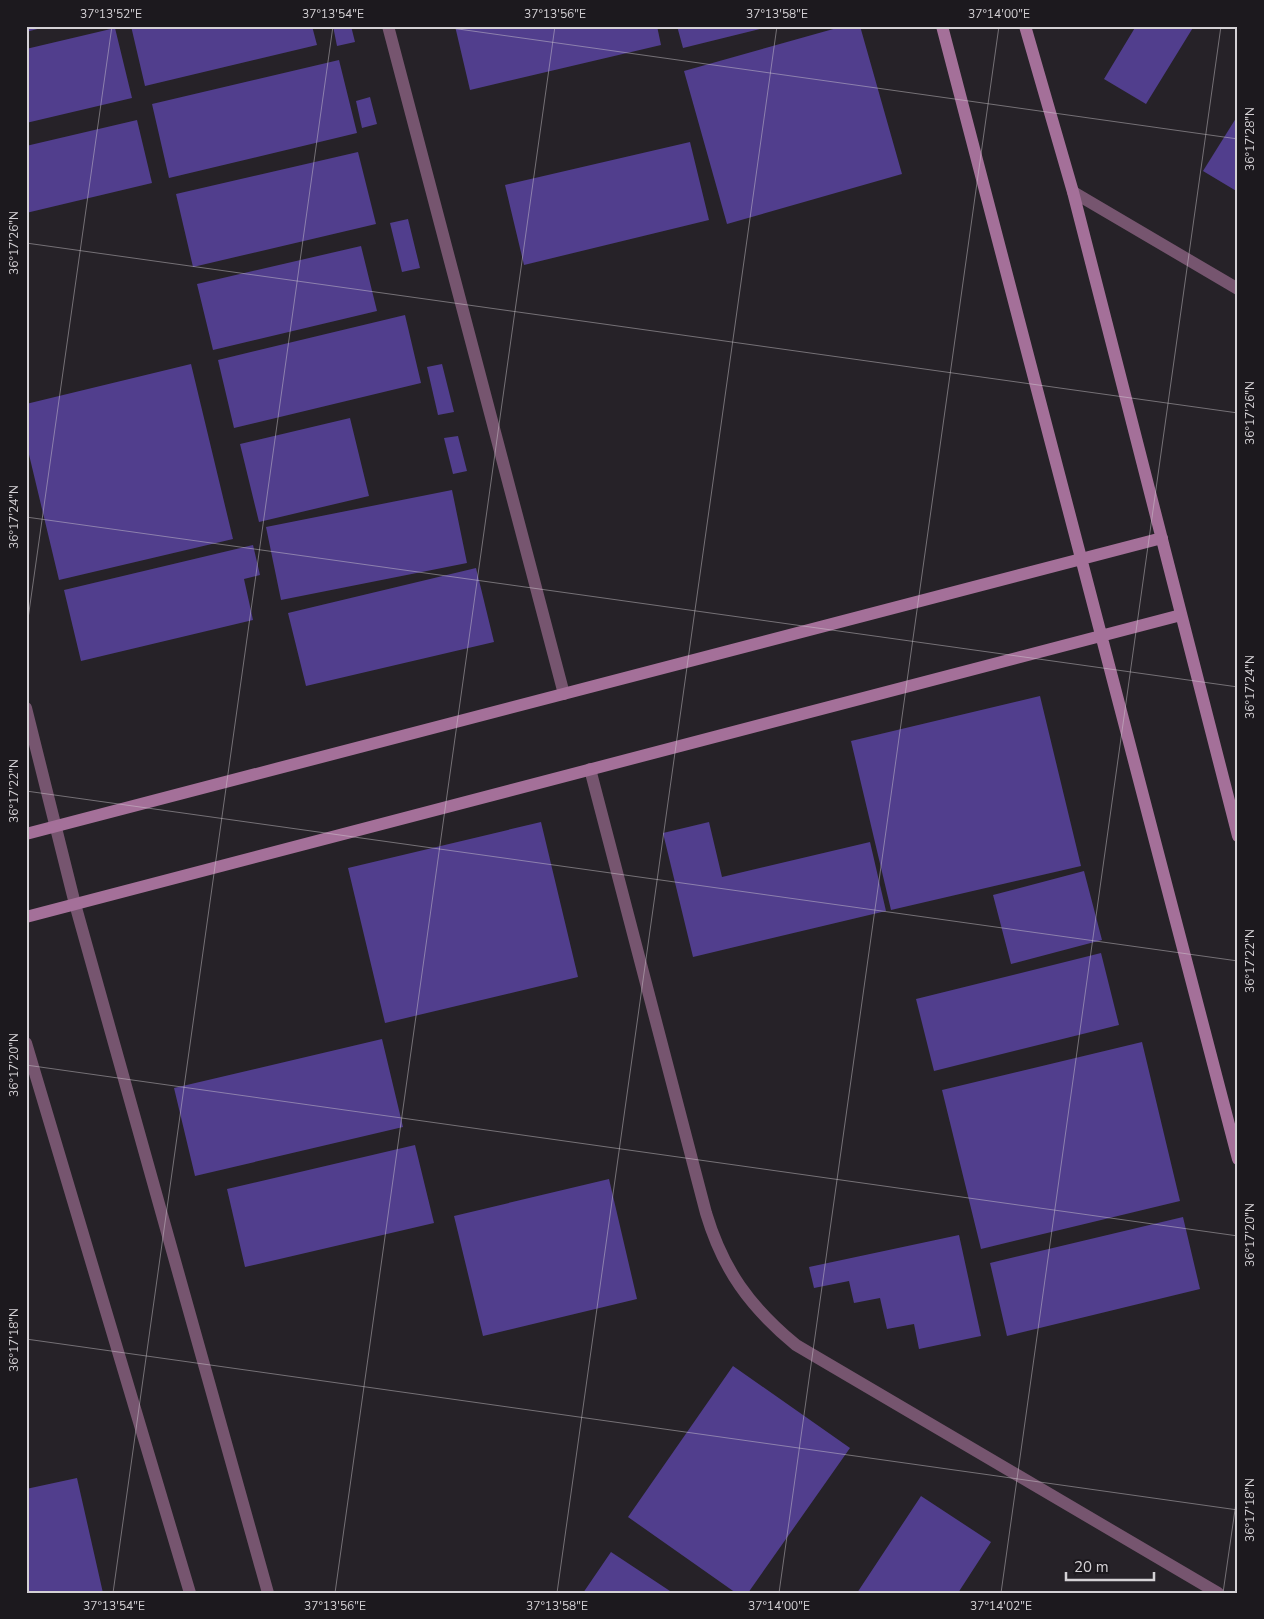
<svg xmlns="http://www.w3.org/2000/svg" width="1264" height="1619" font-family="'Nunito Sans',sans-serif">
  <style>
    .building { fill: #513e8d }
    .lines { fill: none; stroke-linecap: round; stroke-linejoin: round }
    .lane { stroke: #76556f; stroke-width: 12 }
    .street { stroke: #76556f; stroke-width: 12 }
    .secondary { stroke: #a47099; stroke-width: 12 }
    .ticks { fill: none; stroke: #d4d1d5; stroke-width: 1; stroke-opacity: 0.45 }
    .neatline { fill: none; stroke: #d4d1d5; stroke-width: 2 }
    .ticks-label { font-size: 12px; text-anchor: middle; fill: #d4d1d5 }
  </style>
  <rect width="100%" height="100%" fill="#262228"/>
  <path class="building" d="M26,26H45V27L26,32Z
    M131,26H312L317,45L145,86Z
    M333,26H351L355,42L337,46Z
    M455,26H657L661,45L470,90Z
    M677,26H768V27L683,48Z
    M844,26H860L902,174L727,224L684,71Z
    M1136,26H1194L1146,104L1104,79Z
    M115,28L132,98L26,123V49Z
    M339,60L357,133L169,178L152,104Z
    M370,97L377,124L362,128L356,101Z
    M1238,115V192L1203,171Z
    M137,120L152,183L26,213V146Z
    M690,142L709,220L524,265L505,185Z
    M358,152L376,224L193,267L176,194Z
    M408,219L420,268L402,272L390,223Z
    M361,246L377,311L213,350L197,284Z
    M405,315L421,383L234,428L218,360Z
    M191,364L233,539L59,580L26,442V404Z
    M442,364L454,412L438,415L427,367Z
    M350,418L369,496L259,522L240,444Z
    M458,436L467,471L453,474L444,438Z
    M452,490L467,563L281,600L266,527Z
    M253,545L260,575L244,579L253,620L81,661L64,590Z
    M476,568L494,642L306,686L288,613Z
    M1040,696L1081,866L891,910L851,741Z
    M541,822L578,977L385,1023L348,868Z
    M709,822L722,877L870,842L886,911L693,957L663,833Z
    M1084,871L1102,940L1011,964L993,895Z
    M1101,953L1119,1025L934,1071L916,999Z
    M382,1039L403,1127L195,1176L174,1088Z
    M1142,1042L1180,1201L981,1249L942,1090Z
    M415,1145L434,1223L245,1267L227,1189Z
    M609,1179L637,1299L483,1336L454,1216Z
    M1183,1217L1200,1289L1007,1336L990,1263Z
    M959,1235L981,1336L919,1349L914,1324L887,1329L880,1298L854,1303L849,1281L814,1288L809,1267Z
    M733,1366L850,1448L748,1593H736L628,1517Z
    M77,1478L103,1593H26V1489Z
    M921,1496L991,1542L958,1593H857Z
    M611,1552L673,1593H583Z"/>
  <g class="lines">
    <path class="lane" d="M388,26L564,694
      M1073,192L1238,289
      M590,769L706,1213C723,1270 750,1307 796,1345L1218,1593"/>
    <path class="street" d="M26,708L75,904L268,1593
      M26,1043L190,1593"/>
    <path class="secondary" d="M942,26L1238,1159
      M1025,26L1073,192L1238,836
      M26,834L1162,538
      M26,917L1181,615"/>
  </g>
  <path class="ticks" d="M437,26L1238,139M26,243L1238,413M26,517L1238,687M26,633L112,26M26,791L1238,961M26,1065L1238,1236M26,1339L1238,1510M113,1593L333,26M335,1593L555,26M557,1593L777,26M779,1593L999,26M1001,1593L1221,26M1223,1593L1238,1489"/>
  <rect width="1264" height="1619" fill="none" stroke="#1c191e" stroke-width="55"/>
  <path d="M1066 1572v8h88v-8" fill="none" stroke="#d4d1d5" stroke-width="2.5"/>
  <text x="1074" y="1572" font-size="15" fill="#d4d1d5" stroke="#1c191e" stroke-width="4" paint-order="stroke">20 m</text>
  <rect x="28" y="28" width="1208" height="1564" class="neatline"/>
  <g class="ticks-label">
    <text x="111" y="18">37°13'52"E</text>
    <text x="333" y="18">37°13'54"E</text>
    <text x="555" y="18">37°13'56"E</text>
    <text x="777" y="18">37°13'58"E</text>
    <text x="999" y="18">37°14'00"E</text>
    <text transform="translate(1250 139) rotate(-90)" y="4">36°17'28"N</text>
    <text transform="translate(14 243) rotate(-90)" y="4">36°17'26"N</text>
    <text transform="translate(1250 413) rotate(-90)" y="4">36°17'26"N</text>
    <text transform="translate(14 517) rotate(-90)" y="4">36°17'24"N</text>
    <text transform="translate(1250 687) rotate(-90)" y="4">36°17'24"N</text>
    <text transform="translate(14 791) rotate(-90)" y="4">36°17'22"N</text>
    <text transform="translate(1250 961) rotate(-90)" y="4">36°17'22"N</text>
    <text transform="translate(14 1065) rotate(-90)" y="4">36°17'20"N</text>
    <text transform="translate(1250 1235) rotate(-90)" y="4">36°17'20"N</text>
    <text transform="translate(14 1340) rotate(-90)" y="4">36°17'18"N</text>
    <text transform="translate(1250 1510) rotate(-90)" y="4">36°17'18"N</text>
    <text x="114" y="1610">37°13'54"E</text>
    <text x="335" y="1610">37°13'56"E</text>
    <text x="557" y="1610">37°13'58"E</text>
    <text x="779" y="1610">37°14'00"E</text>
    <text x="1001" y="1610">37°14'02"E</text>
  </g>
</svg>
